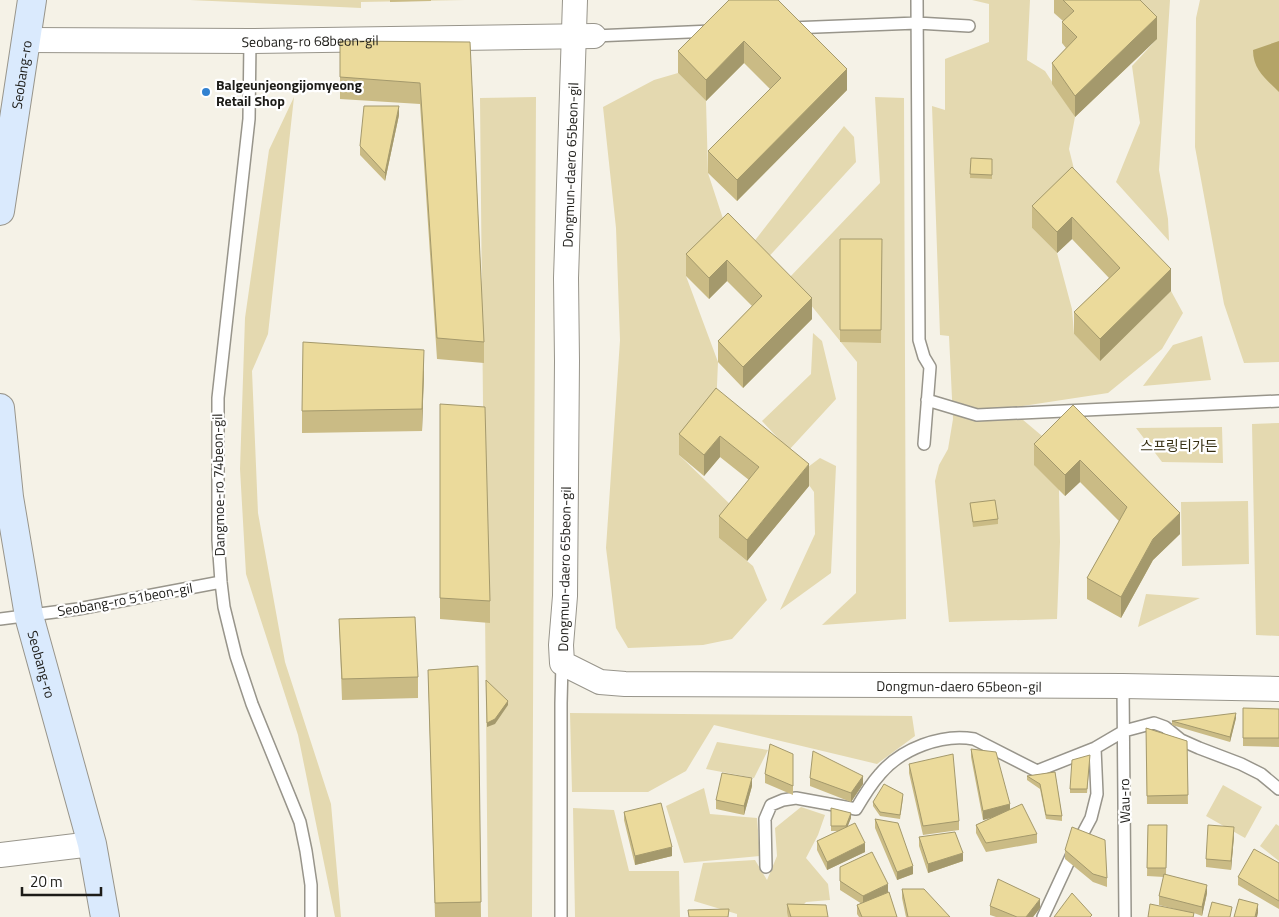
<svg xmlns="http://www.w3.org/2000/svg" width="1279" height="917" font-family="'Titillium Web','Noto Sans KR',sans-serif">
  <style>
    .green { fill: #e4d9b0 }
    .water { fill: #b4a467 }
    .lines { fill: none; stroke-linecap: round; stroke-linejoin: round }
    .service-casing { stroke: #98958b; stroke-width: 14 }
    .minor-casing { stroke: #98958b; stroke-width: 26 }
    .secondary-casing { stroke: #98958b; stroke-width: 30 }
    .service { stroke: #fff; stroke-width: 11 }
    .minor { stroke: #fff; stroke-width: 24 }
    .secondary { stroke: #daeafd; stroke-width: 28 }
    .wall { fill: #cabb85 }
    .shaded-wall { fill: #a4996c }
    .building { fill: #ebda9b; stroke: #a4996c }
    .poi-dot { fill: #3282d1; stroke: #fff; stroke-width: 2 }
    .labels { text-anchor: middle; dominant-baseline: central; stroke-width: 4.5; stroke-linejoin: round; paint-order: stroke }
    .street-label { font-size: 14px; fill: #1d1c18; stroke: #fff }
    .poi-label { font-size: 14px; font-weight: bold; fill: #1d1c18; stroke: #fff; text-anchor: start }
    .park-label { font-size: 14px; fill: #373014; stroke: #fff }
  </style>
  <rect width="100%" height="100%" fill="#f5f2e7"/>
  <path class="green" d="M190,0H465L361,2V8Z
    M972,0H1030L1027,60L1045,71L1075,117L1069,149L1075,173L1032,228L1057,253L1072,309L1074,334L1100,360L1171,291L1183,313L1162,349L1108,393L1009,408L1054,446L1059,490L1060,542L1057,619L949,622L935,481L939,465L948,449L953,419L949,336L940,335L932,106L945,110V59L989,42V4Z
    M1119,0H1170L1159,170L1168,219L1169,241L1116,182L1140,123L1132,66L1157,39Z
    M1200,0H1279V362L1244,363L1224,304L1195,147L1196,18Z
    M678,73L706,101L708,173L728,234L686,276L718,362L716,409L679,455L735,509L719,538L753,566L767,600L732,639L703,645L628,648L616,628L606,548L620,340L616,228L603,107L654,80Z
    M294,97L268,334L252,371L258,513L285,662L331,804L341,917H335L298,735L246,574L240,469L245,318L269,150Z
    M536,97L532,917H488L480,98Z
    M875,97L904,98L906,619L822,625L856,593L857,362L789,278L880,183Z
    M844,126L854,137L856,162L763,263L749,248Z
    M813,333L822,341L836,399L789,450L762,421L811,374Z
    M1202,336L1211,380L1143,386L1173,345Z
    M1279,423V636L1256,635L1252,424Z
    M1222,427L1223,463L1162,462L1136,428Z
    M820,458L836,466L831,573L780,610L815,534L814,492L800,473Z
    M1248,501L1249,564L1182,566L1181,502Z
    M1146,594L1200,598L1138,627Z
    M570,713L912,716L915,736L877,764L714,725L686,771L648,792H572Z
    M717,742L768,750L754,778L706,769Z
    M1223,785L1262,807L1245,838L1206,816Z
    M704,788L710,814L757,818L760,856L684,863L666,806Z
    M801,807L825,815L818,835L806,858L828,884L830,900L806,902L792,917H737V914L694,901L703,863L755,860L767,880L777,856L775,828Z
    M573,808L614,810L629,871H679L680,917H575Z
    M1276,824L1279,826V861L1260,846Z"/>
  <path class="water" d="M1279,41V92C1266,79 1253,70 1253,50Z"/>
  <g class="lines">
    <g class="service-casing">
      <path id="service" d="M917,0L919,340L924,357L930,367L924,444
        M791,28L917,23L969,26
        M594,36L712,31
        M250,41L249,119L218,398V540L221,582L224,607L236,656L252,704L300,822L306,851L311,885V917
        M927,400L977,415L1279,401
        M0,619L78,609L221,582
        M1123,686L1125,917
        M766,867L765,819L771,805L783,800L796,798L856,809C863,797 871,784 880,774C901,749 942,733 974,739L1037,771L1095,748L1124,731L1154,723L1165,727L1181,740L1199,748L1241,764L1261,774L1279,789
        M561,917V703L562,663
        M1043,917L1074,850L1091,818L1097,794L1095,748"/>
    </g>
    <g class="minor-casing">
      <g id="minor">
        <path id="s1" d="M575,0L566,278L567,361L565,596L561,645L562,663L600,682L625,684L1123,686L1279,689"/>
        <path id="s2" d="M26,40L250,41L594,36"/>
        <path d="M0,855L92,844"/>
      </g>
    </g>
    <g class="secondary-casing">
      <g id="secondary">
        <path id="s3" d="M0,211L32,0"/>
        <path id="s4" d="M0,408L9,497L29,616L92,844L105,917"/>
      </g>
    </g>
    <use href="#service" class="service"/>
    <use href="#minor" class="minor"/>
    <use href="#secondary" class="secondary"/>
  </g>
  <path class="wall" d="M390,0H431V1L390,2Z
    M729,0L847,90L737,201L708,173V151L770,89L744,63L706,101L678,73V51Z
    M1054,0H1140L1157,39L1075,117L1052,84V63L1066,48L1062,43V22L1063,21L1054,13Z
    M340,41L470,42L484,342V363L437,359L420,104L340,99Z
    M399,115L385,181L360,155V146Z
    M971,158L992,159V179L970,178Z
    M1072,167L1171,291L1100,361L1074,334V312L1109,278L1072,239L1057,253L1032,228V206Z
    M728,213L812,319L743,388L718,362V341L752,306L727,281L709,299L686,276V254Z
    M840,239H882L881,343L840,342Z
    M424,371L422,431L302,433V411Z
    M716,388L809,486L747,561L719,538V516L749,480L720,457L704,476L679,455V434Z
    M440,404L490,601V623L440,619Z
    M1073,405L1180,534L1153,560L1121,618L1087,599V578L1119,521L1080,482L1065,496L1034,465V444Z
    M970,503L998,519V524L973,527Z
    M339,619L418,677V698L342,700Z
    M478,666L481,917H435L428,670Z
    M1243,708L1279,709V747L1243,746Z
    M1236,718L1230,742L1172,725V721Z
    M1146,728L1187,741L1188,804H1147Z
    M971,749L1010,809L1037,834V843L986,852L976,833V825L992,817L983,820L971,757Z
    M793,754V795L765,783V774Z
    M1090,759L1087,793H1070V789Z
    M909,764L959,821V830L923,835L909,773Z
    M1055,772L1062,816V821L1046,819L1040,789L1027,780V776Z
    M810,778L863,784L851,802L810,786Z
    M752,786L744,815L716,809V800Z
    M903,798L900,819L880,816L873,806V802Z
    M831,808L851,818L847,826L865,852L827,870L817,850V841L839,831H831Z
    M624,812L672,856L635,865L624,820Z
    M875,819L913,874L897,880L875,828Z
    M1148,825H1167L1166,875L1207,893L1202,916L1194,913V917L1175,909L1159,905V896L1164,877L1147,876Z
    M1234,836L1231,870L1206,867V859Z
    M919,837L963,861L928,873L919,846Z
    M1065,850L1107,878V887L1093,882L1065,859Z
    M1279,863V909L1238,885V877Z
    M840,867L888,892L897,917H859L857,914V905L862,904L840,890Z
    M902,889L950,917H906L902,898Z
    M787,904L828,917H788L787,912Z
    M990,906L1040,908L1033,917H996L990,915Z"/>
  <path class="shaded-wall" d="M1157,17V39L1075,117V96Z
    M744,41V63L706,101V80Z
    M847,69V90L737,201V180Z
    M399,106V115L385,181V173Z
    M1072,217V239L1057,253V232Z
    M727,260V281L709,299V278Z
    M1171,269V291L1100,361V339Z
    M812,298V319L743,388V367Z
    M424,350V371L422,431V409Z
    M720,436V457L704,476V455Z
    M1080,460V482L1065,496V475Z
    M809,464V486L747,561V540Z
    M1180,513V534L1153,560L1121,618V597L1153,539Z
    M508,701V705L495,724L487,727V723Z
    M1236,713V718L1230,742V737Z
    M863,776V784L851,802V793Z
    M752,778V786L744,815V806Z
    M1010,804V813L983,820V811Z
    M851,813V818L846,831V826Z
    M1234,827V836L1231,870V861Z
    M865,843V852L827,870V862Z
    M672,847V856L635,865V856Z
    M963,853V861L928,873V864Z
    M913,866V874L897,880V872Z
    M888,884V892L863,904V896Z
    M1207,885V893L1202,916V907Z
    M1040,899V908L1033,917H1026Z
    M1258,904V913L1257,917H1255Z"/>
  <path class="building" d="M729,0H778L847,69L737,180L708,151L781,78L744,41L706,80L678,51Z
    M1063,0H1140L1157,17L1075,96L1052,63L1077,37L1062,22L1074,11Z
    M340,41L470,42L484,342L437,338L420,83L340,77Z
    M364,106H399L385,173L360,146Z
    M971,158L992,159V175L970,174Z
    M1072,167L1171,269L1100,339L1074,312L1120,268L1072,217L1057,232L1032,206Z
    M728,213L812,298L743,367L718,341L762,296L727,260L709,278L686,254Z
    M840,239H882L881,330H840Z
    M303,342L424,350L422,409L302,411Z
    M716,388L809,464L747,540L719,516L759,467L720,436L704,455L679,434Z
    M440,404L485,407L490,601L440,598Z
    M1073,405L1180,513L1153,539L1121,597L1087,578L1127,507L1080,460L1065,475L1034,444Z
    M995,500L998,519L973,522L970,503Z
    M415,617L418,677L342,679L339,619Z
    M478,666L481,902L435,903L428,670Z
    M486,680L508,701L495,719L487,723Z
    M1243,708L1279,709V738H1243Z
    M1236,713L1230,737L1172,721Z
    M1146,728L1187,741L1188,795L1147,796Z
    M770,744L793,754V786L765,774Z
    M971,749L996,752L1010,804L983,811Z
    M813,751L863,776L851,793L810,778Z
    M953,754L959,821L923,826L909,764Z
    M1090,755L1087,789H1070L1072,760Z
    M1055,772L1062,816L1046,815L1040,784L1027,776Z
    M722,773L752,778L744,806L716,800Z
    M884,784L903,794L900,815L880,812L873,802Z
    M661,803L672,847L635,856L624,812Z
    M1022,804L1037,834L986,843L976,825Z
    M831,808L851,813L846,826H831Z
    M875,819L898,823L913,866L897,872Z
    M855,823L865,843L827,862L817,841Z
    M1148,825H1167L1166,868H1147Z
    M1208,825L1234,827L1231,861L1206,859Z
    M1072,827L1105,840L1107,878L1093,874L1065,850Z
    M955,832L963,853L928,864L919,837Z
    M1254,849L1279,863V901L1238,877Z
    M872,852L888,884L863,896L840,881V867Z
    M1164,874L1207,885L1202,907L1159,896Z
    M998,879L1040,899L1026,917H1017L990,906Z
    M902,889H924L950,917H908Z
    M889,892L897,917H862L857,905Z
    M1072,893L1092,915L1090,917H1054Z
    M1239,899L1258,904L1255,917H1234Z
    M1212,902L1232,907L1230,917H1208Z
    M787,904L826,905L828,917H791Z
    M1150,904L1194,913L1193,917H1148Z
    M729,909L728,917H689L688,910Z"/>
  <circle class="poi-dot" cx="206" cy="92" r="5"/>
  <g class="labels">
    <g class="street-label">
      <text stroke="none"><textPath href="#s2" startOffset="284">Seobang-ro 68beon-gil</textPath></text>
      <text stroke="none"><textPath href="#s3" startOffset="138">Seobang-ro</textPath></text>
      <text transform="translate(570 165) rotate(-88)">Dongmun-daero 65beon-gil</text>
      <text transform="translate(218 485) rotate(-91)">Dangmoe-ro 74beon-gil</text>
      <text transform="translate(564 569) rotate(-89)">Dongmun-daero 65beon-gil</text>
      <text transform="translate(125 599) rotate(-10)">Seobang-ro 51beon-gil</text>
      <text stroke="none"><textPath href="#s4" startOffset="260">Seobang-ro</textPath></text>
      <text stroke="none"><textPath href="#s1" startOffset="1065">Dongmun-daero 65beon-gil</textPath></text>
      <text transform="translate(1124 801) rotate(-91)">Wau-ro</text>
    </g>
    <g class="poi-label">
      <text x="216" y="84">Balgeunjeongijomyeong<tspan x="216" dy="16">Retail Shop</tspan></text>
    </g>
    <g class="park-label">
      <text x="1179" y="445">스프링티가든</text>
    </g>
  </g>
  <path d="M22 887v8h79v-8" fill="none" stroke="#1d1c18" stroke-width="2.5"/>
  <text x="30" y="887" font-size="15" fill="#1d1c18" stroke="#ffffff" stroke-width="4" paint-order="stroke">20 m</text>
</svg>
